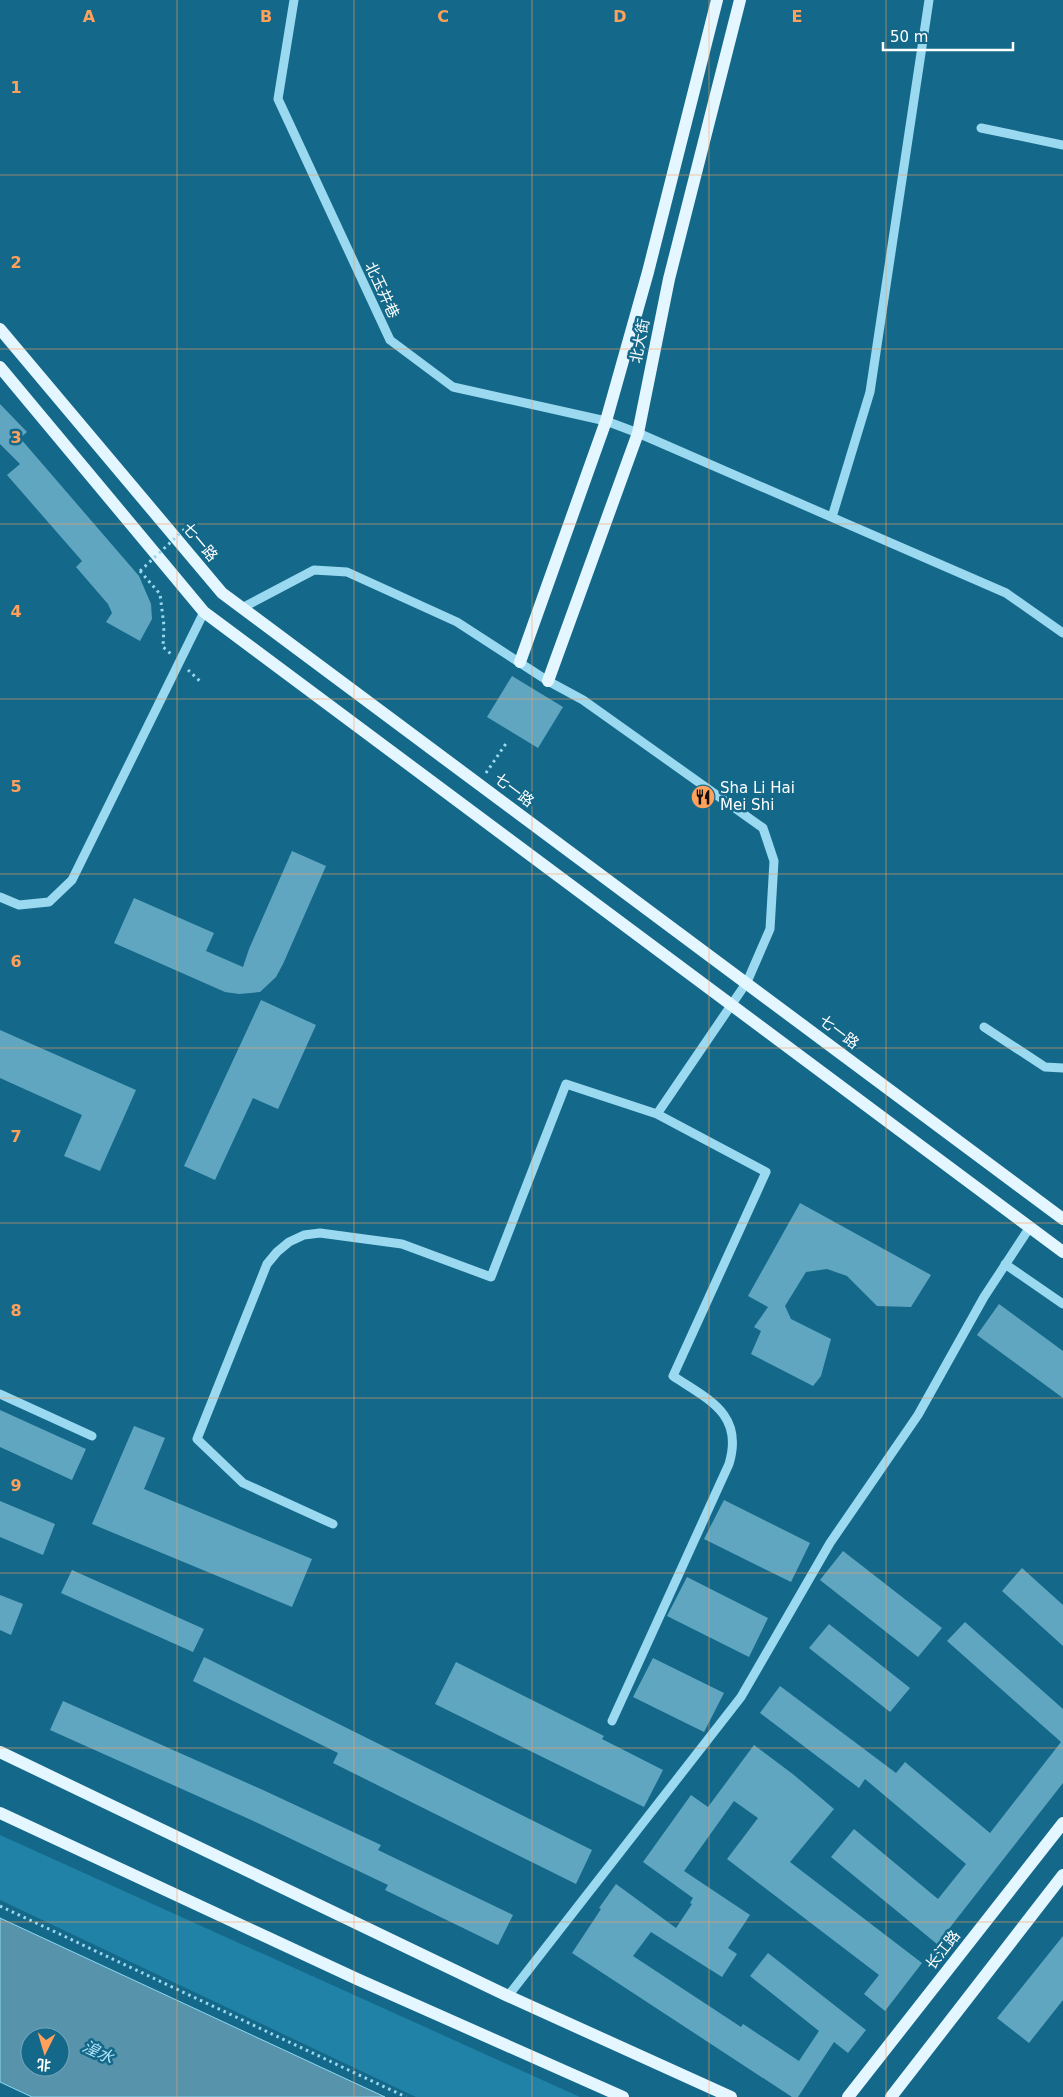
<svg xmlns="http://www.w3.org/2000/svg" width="1063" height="2097" font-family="'DejaVu Sans','Noto Sans SC',sans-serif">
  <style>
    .green { fill: #1f82a6 }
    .water { fill: #5794ab; stroke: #8dd9f3; fill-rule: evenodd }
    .building { fill: #60a6c1 }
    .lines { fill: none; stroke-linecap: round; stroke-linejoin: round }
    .path { stroke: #9bd9f0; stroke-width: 3; stroke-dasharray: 2.5 4; stroke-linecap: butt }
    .minor { stroke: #9bd9f0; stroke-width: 9 }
    .major { stroke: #e4f6ff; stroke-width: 12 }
    .path-bridge { stroke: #9bd9f0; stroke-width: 3; stroke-dasharray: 2.5 4; stroke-linecap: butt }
    .grid { fill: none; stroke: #ffa15a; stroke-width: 1; stroke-opacity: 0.55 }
    .labels { text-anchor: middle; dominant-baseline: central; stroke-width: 5; stroke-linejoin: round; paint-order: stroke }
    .street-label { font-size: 15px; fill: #fff; stroke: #14698a }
    .poi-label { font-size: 15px; fill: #fff; stroke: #14698a; text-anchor: start }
    .water-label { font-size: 16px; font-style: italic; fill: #b0e5f8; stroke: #14698a }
    .grid-label { font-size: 16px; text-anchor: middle; font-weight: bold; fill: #ffa15a; stroke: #14698a; stroke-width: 5; stroke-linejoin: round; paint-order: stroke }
  </style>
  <rect width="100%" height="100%" fill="#14698a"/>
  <path class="green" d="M0,1835L580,2097H416L0,1900Z"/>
  <path class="water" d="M0,1918L385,2097H32L0,2082ZM30,2037H60V2067H30Z"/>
  <path class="building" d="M0,404L27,432L20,438L139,576L151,604L152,619L140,641L106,622L112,613L108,604L76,567L82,561L7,475L20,464L0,444Z
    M512,676L563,707L538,748L487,717Z
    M292,851L326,866L283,964L276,977L260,992L239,994L225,992L114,943L134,898L214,933L206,951L243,967L249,949Z
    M261,1000L316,1025L278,1109L253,1098L215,1180L184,1166Z
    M0,1030L136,1090L100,1171L64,1156L82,1115L0,1078Z
    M800,1203L931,1275L911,1307L877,1306L847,1276L827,1269L806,1272L785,1306L791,1319L831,1339L821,1376L813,1386L751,1354L761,1331L754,1327L768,1307L748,1296Z
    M999,1304L1063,1351V1398L977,1335Z
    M0,1410L86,1449L72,1480L0,1447Z
    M134,1426L165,1438L144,1489L312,1559L292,1607L92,1524Z
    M724,1500L810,1543L791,1582L704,1539Z
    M0,1501L55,1524L43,1555L0,1537Z
    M843,1551L942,1628L918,1657L820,1580Z
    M1022,1568L1063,1605V1646L1002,1591Z
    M72,1570L204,1629L193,1652L61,1593Z
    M687,1577L768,1618L749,1657L667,1616Z
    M0,1595L23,1604L11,1635L0,1630Z
    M965,1622L1063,1709V1783L937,1944L831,1857L854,1829L938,1899L966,1864L865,1779L859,1788L760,1713L780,1686L896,1773L905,1762L990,1833L1061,1742L947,1641Z
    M829,1624L910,1688L890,1712L809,1648Z
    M204,1657L592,1850L576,1884L333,1763L338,1753L193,1681Z
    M653,1658L724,1693L704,1732L633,1697Z
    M456,1662L604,1736L602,1739L663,1770L644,1807L435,1704Z
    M63,1701L263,1790L381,1845L378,1850L513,1915L498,1945L385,1890L388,1885L249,1819L50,1730Z
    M754,1745L794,1775L834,1809L790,1862L922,1963L885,2011L864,1994L879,1975L727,1859L758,1818L734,1801L684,1871L750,1915L728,1948L737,1954L722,1977L651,1932L633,1956L741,2027L743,2024L799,2061L819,2031L750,1976L768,1953L866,2030L848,2053L834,2042L798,2097H792L572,1953L601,1909L599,1908L616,1884L676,1928L692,1904L690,1903L693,1898L643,1862L691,1795L708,1807Z
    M1063,1936V2000L1029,2043L997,2018Z"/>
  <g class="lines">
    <path class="path" d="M140,571L160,594L164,626L163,647L171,654
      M188,670L202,683
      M486,773L507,742
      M0,1906L406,2097"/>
    <path class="minor" d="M294,0L278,99L390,340L453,387L606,421L638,433L1006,593L1063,633
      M981,128L1063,145
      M832,517L870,392L929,0
      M242,608L314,570L347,572L457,622L548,681L583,700L763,828L774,861L770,929L747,982L657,1114L766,1172L673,1376C709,1400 744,1414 729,1464L612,1721
      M0,897L19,905L49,902L72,880L204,612
      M984,1027L1045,1067L1063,1068
      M1005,1264L1063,1304
      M0,1394L92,1436
      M333,1524L243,1483L197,1439L267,1264L277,1252L289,1242L304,1235L320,1233L402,1244L491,1277L566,1084L657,1114
      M508,1996L741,1697L830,1543L918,1415L984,1297L1030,1227"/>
    <path class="major" d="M0,329L222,593L1063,1219
      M0,367L204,612L1063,1252
      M520,662L606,421L648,272L717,0
      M548,681L638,433L669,279L740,0
      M0,1752L508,1996L731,2097
      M0,1813L357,1979L623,2097
      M848,2097L1063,1823
      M891,2097L1063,1875"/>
    <path class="path-bridge" d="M140,571L189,525"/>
  </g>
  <path class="grid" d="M177,0V2097M354,0V2097M532,0V2097M709,0V2097M886,0V2097M0,175H1063M0,349H1063M0,524H1063M0,699H1063M0,874H1063M0,1048H1063M0,1223H1063M0,1398H1063M0,1573H1063M0,1748H1063M0,1922H1063"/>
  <defs>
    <g id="restaurant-disc" transform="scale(1.25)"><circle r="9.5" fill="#ffa15a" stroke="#14698a"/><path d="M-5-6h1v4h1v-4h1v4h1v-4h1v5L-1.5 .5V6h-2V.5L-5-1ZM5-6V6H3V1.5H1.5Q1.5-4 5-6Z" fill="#111"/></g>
  </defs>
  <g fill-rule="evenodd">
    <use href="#restaurant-disc" x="703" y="797"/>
  </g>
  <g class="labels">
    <g class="street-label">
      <text transform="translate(382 290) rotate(65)">北玉井巷</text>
      <text transform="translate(640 341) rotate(-79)">北大街</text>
      <text transform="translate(200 542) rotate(50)">七一路</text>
      <text transform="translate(514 790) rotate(37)">七一路</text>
      <text transform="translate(839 1032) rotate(37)">七一路</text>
      <text transform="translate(943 1950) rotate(-52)">长江路</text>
    </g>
    <g class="poi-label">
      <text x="720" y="788">Sha Li Hai<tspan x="720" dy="17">Mei Shi</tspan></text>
    </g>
    <g class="water-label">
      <text transform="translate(98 2052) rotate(25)">湟水</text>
    </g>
  </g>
  <g class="grid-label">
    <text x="89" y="22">A</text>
    <text x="266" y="22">B</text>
    <text x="443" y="22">C</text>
    <text x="620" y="22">D</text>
    <text x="797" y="22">E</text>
    <text x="16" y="93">1</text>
    <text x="16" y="268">2</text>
    <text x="16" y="443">3</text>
    <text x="16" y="617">4</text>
    <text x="16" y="792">5</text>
    <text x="16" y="967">6</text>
    <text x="16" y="1142">7</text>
    <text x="16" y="1316">8</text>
    <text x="16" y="1491">9</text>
  </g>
  <g transform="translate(45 2052) rotate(185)"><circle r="24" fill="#14698a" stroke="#72a5b9"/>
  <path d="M0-4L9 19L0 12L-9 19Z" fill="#ffa15a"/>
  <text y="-8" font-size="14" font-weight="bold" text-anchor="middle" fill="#ffffff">北</text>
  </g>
  <path d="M883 42v8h130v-8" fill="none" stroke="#ffffff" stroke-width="2.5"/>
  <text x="890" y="42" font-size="15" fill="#ffffff" stroke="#14698a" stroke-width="4" paint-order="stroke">50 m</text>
</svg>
